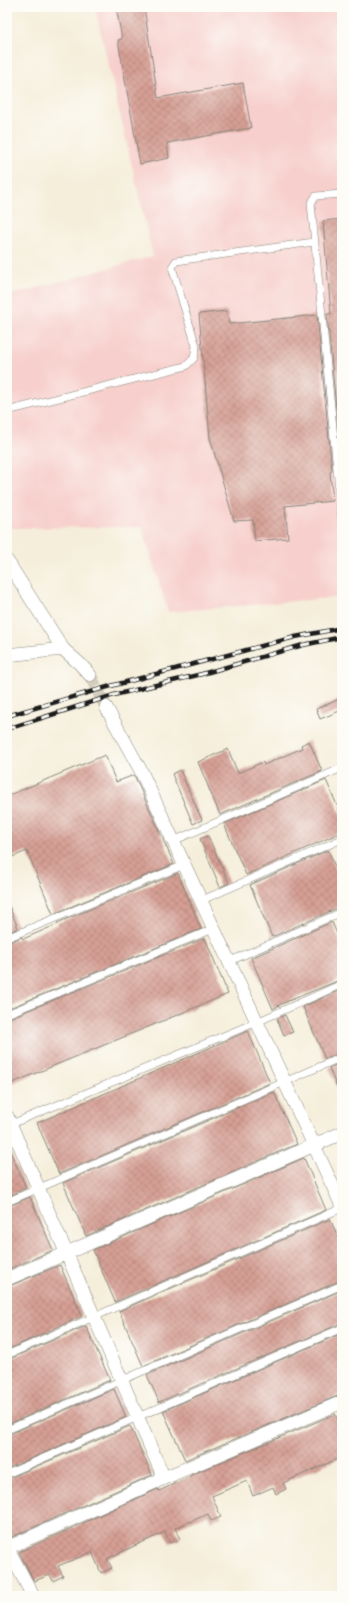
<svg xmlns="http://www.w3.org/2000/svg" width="349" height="1603" font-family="Pangolin,sans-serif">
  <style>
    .built { fill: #f7d0cd }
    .building { fill: url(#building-cross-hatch) }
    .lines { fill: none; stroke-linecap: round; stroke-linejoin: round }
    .street-tunnel { stroke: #d4cebe; stroke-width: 13; stroke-dasharray: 13 6; stroke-linecap: butt }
    .lane-casing { stroke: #88857b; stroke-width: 8 }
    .street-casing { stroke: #88857b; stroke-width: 14 }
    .lane { stroke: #fff; stroke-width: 7 }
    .street { stroke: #fff; stroke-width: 13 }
    .rail-casing { stroke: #1c1c1c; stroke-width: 4.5 }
    .rail { stroke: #fdfcf7; stroke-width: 3; stroke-dasharray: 9; stroke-linecap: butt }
  </style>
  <defs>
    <pattern id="building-cross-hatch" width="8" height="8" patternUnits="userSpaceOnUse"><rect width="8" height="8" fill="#d69f94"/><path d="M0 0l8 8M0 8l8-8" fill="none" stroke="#b7887f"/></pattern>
  </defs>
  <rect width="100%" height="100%" fill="#fdfcf7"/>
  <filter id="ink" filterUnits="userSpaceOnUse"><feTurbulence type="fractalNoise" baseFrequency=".025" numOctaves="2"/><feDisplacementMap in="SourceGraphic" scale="8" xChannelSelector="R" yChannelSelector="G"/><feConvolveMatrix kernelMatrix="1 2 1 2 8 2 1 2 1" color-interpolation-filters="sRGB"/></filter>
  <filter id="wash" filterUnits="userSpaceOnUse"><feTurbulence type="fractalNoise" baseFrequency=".012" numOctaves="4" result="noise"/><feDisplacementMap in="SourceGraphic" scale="16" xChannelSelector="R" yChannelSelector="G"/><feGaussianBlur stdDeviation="0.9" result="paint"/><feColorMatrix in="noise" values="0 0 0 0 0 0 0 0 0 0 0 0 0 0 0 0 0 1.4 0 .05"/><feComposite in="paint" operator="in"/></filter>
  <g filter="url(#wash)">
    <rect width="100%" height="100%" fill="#f5eeda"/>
    <path class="built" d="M95,7H342V597L168,612L142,527L7,528V338L12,336L7,318V296L153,256Z"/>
    <g id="blocks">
      <path class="building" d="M116,7H144L158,98L243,83L251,128L167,143L169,158L140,164L118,40L122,39Z
        M342,219V469L327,314H331L323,221Z
        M227,311L229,324L317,315L332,471L330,472L333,501L285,506L288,538L255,541L253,520L234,521L210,438L199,314Z
        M342,698V710L320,719L316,709Z
        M309,741L322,771L220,815L198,762L228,749L238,773L263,762L264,765L302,748L301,745Z
        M105,755L116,782L134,775L174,864L53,914L27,851L7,859V796Z
        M180,770L202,820L193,824L172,774Z
        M326,780L342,817V832L246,875L224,824Z
        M208,836L229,883L220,887L200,839Z
        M328,850L342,883V906L272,937L250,885Z
        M178,873L201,929L7,1009V943L22,937L23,939L58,924L57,923Z
        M7,901L18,928L7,933Z
        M332,922L342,946V979L281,1004L273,1009L251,958Z
        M205,938L228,994L12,1083L7,1070V1019Z
        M342,989V1052L325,1059L303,1007Z
        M285,1015L293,1032L284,1035L277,1019Z
        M248,1031L270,1083L59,1174L37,1123Z
        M342,1062V1099L329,1068Z
        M274,1092L297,1144L86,1236L63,1183Z
        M7,1144L26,1188L7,1197Z
        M304,1158L326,1210L115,1302L93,1250Z
        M30,1197L53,1250L7,1270V1207Z
        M330,1219L342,1246V1280L143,1366L119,1311Z
        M60,1265L82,1316L7,1350V1287Z
        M342,1290V1323L159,1402L147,1375Z
        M86,1326L110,1380L7,1425V1360Z
        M342,1333V1394L185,1460L163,1411Z
        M114,1389L126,1417L7,1469V1435Z
        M335,1414L342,1430V1457L283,1483L286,1489L276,1494L273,1487L253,1496L247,1481L212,1496L221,1517L211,1521L208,1514L175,1528L180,1539L170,1543L165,1532L130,1548L107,1559L112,1568L101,1573L92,1552L58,1566L63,1576L53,1581L50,1575L34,1581L19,1552L158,1489L159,1491L191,1476V1475Z
        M130,1426L152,1475L7,1539V1479Z"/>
    </g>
  </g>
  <g filter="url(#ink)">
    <use href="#blocks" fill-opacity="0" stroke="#88857b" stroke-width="1"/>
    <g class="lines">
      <path class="street-tunnel" d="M90,675L106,707"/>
      <g class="lane-casing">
        <path id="lane" d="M342,194L316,196L311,203L342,520
          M7,411L186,366L194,358L196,346L172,267L176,261L314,242
          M173,841L342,768
          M200,901L342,839
          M7,938L184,865
          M228,962L342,912
          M7,1014L213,929
          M9,1125L257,1022L342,984
          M7,1202L342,1057
          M7,1355L342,1208
          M7,1430L342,1285
          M7,1474L342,1328"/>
      </g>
      <g class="street-casing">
        <path id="street" d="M7,561L63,649L7,655
          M63,649L80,664L90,675
          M106,707L141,771L342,1206
          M7,1116L164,1478
          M7,1279L342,1133
          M7,1547L33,1596
          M7,1548L164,1478L342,1402"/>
      </g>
      <use href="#lane" class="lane"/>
      <use href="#street" class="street"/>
      <g class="rail-casing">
        <path id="rail" d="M7,716L111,686L295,637L342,628
          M7,729L114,695L202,674L303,645L342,637"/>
      </g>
      <use href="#rail" class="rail"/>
    </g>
  </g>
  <rect width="349" height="1603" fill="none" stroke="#fdfcf7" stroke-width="24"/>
</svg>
